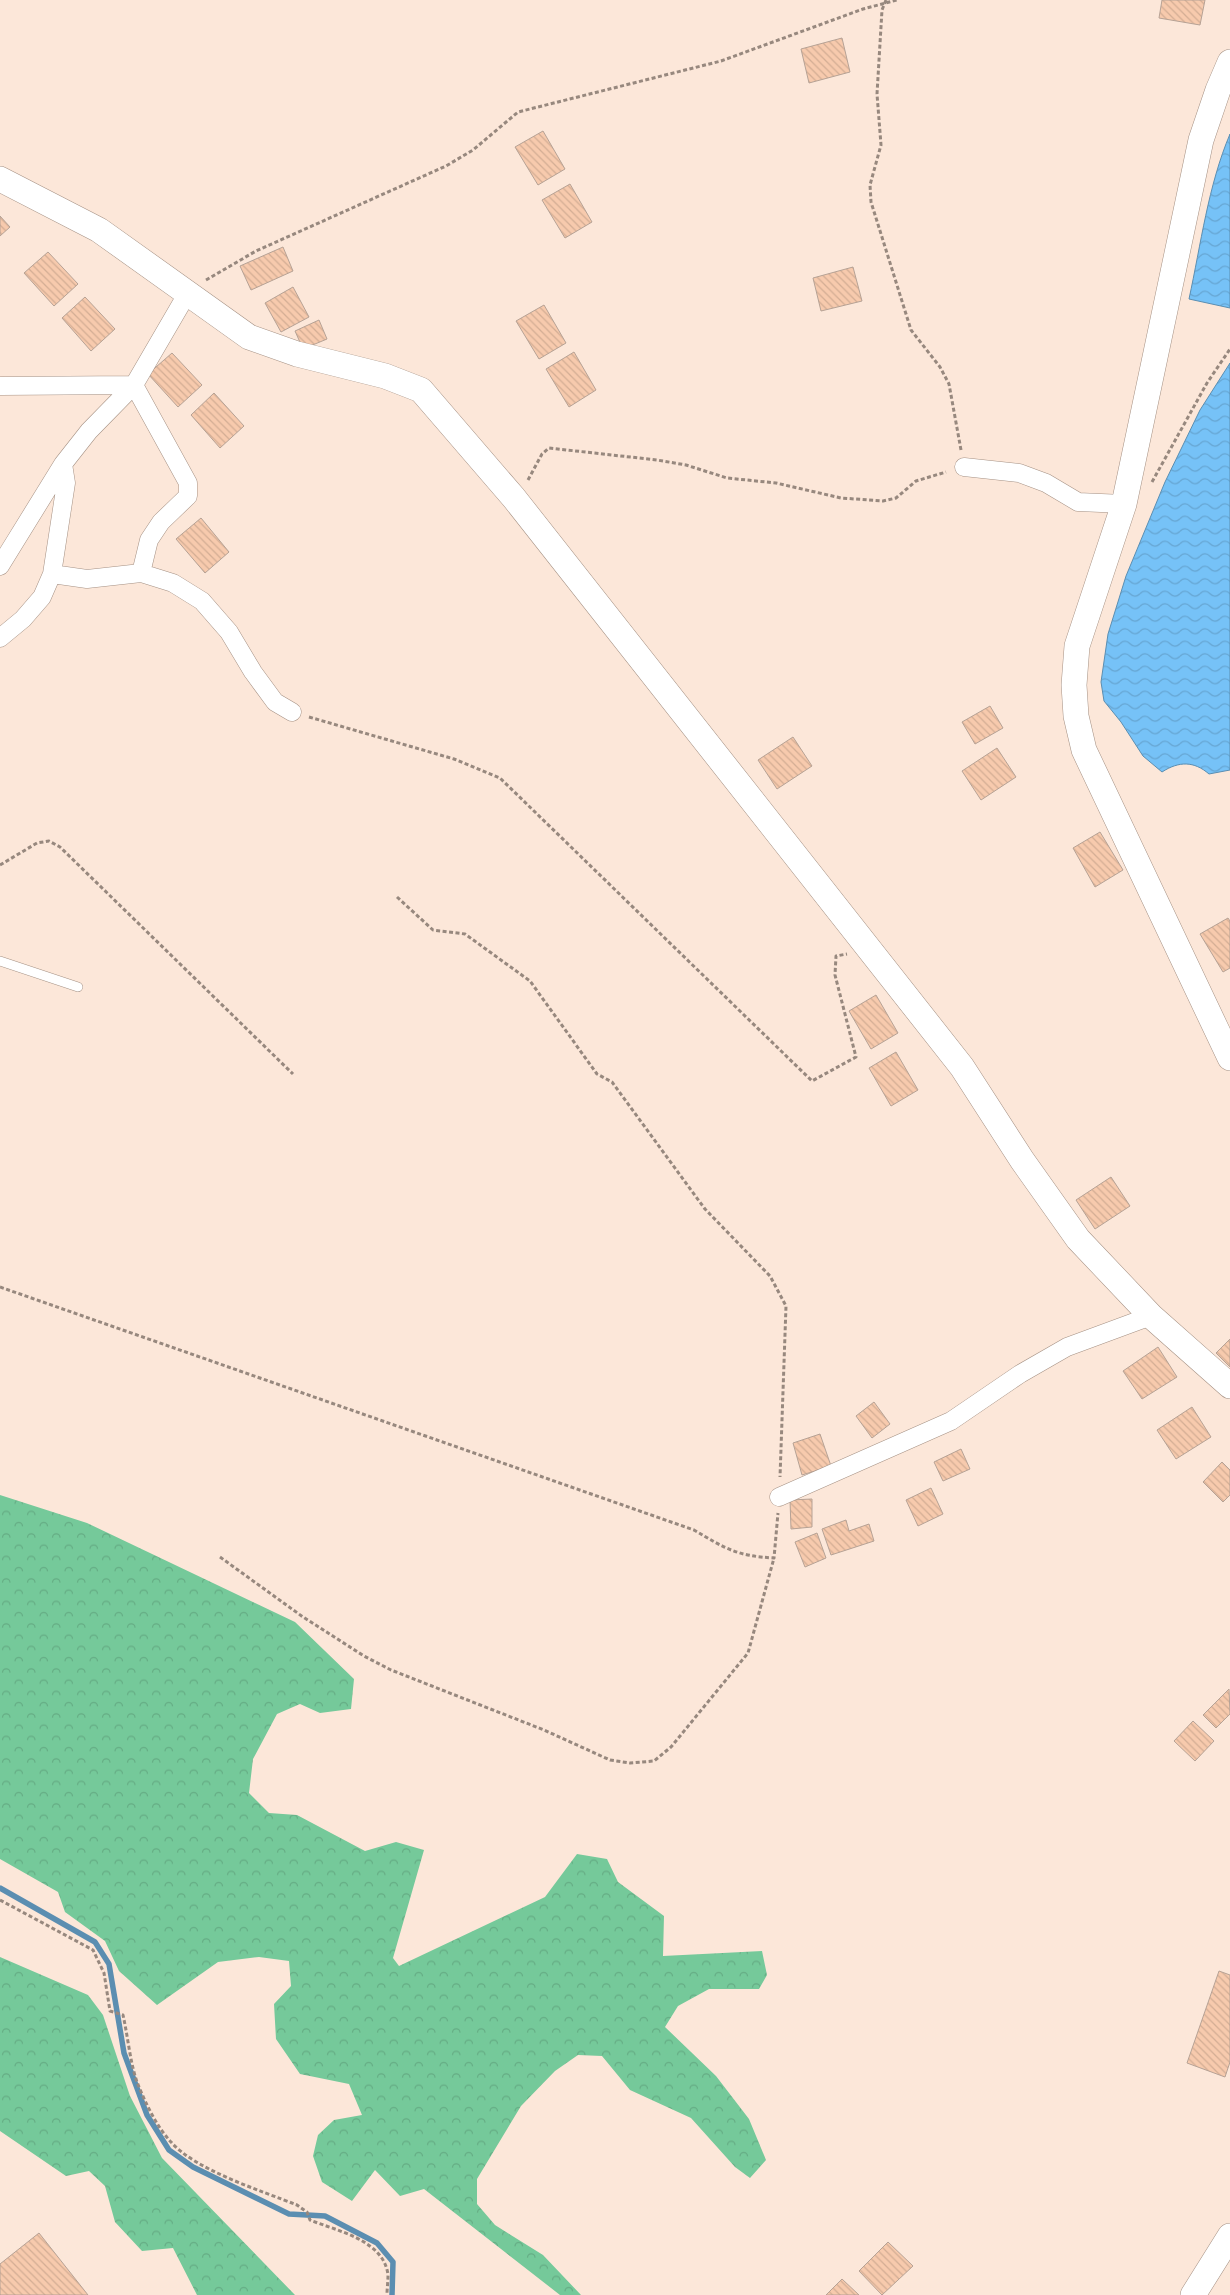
<svg xmlns="http://www.w3.org/2000/svg" width="1230" height="2295" font-family="'Public Sans',sans-serif">
  <style>
    .forest { fill: url(#forest-crowns) }
    .water { fill: url(#water-waves); stroke: #5b8eb1 }
    .lines { fill: none; stroke-linecap: round; stroke-linejoin: round }
    .stream { stroke: #5b8eb1; stroke-width: 5.5 }
    .building { fill: url(#building-back-hatch); stroke: #b6a295 }
    .lane-casing { stroke: #a59184; stroke-width: 10 }
    .street-casing { stroke: #a59184; stroke-width: 19 }
    .secondary-casing { stroke: #a59184; stroke-width: 26 }
    .path { stroke: #97887e; stroke-width: 3; stroke-dasharray: 4 2.5; stroke-linecap: butt }
    .lane { stroke: #fff; stroke-width: 9 }
    .street { stroke: #fff; stroke-width: 18 }
    .secondary { stroke: #fff; stroke-width: 25 }
  </style>
  <defs>
    <pattern id="forest-crowns" width="20" height="18" patternUnits="userSpaceOnUse" patternTransform="scale(1.25)"><rect width="20" height="18" fill="#75c99a"/><path d="M2 6a3 3 0 1 1 6 0M12 15a3 3 0 1 1 6 0" fill="none" stroke="#65ac84"/></pattern>
    <pattern id="water-waves" width="16" height="10" patternUnits="userSpaceOnUse" patternTransform="scale(1.25)"><rect width="16" height="10" fill="#76c2f7"/><path d="M0 5q4-4 8 0t8 0" fill="none" stroke="#66a6d3"/></pattern>
    <pattern id="building-back-hatch" width="6" height="6" patternUnits="userSpaceOnUse" patternTransform="scale(1.25)"><rect width="6" height="6" fill="#f7caad"/><path d="M-1 5l2 2M0 0l6 6M5-1l2 2" fill="none" stroke="#d3ad94"/></pattern>
  </defs>
  <rect width="100%" height="100%" fill="#fce7d9"/>
  <path class="forest" d="M0,1495L87,1523L295,1622L354,1679L351,1709L320,1713L300,1704L277,1714L253,1759L249,1793L269,1813L297,1815L365,1851L396,1842L424,1850L393,1958L399,1966L545,1897L577,1854L607,1859L618,1882L664,1916L663,1956L762,1951L767,1975L759,1989H709L678,2006L665,2027L716,2076L749,2119L766,2160L750,2178L735,2167L691,2118L630,2090L602,2056L578,2055L555,2071L521,2106L477,2179V2204L495,2225L543,2255L581,2295H560L424,2189L400,2196L375,2170L352,2201L322,2182L313,2156L318,2135L334,2120L362,2115L349,2084L300,2074L276,2039L274,2004L291,1986L289,1961L259,1957L218,1962L157,2005L119,1971L105,1941L65,1912L58,1892L0,1859Z
    M0,1957L88,1995L103,2015L130,2096L162,2158L295,2295H197L173,2248L142,2251L115,2222L105,2186L89,2171L66,2176L0,2131Z"/>
  <path class="water" d="M1230,134V308L1189,299C1201,244 1208,186 1230,134Z
    M1230,363V770L1209,774C1194,761 1179,761 1162,772L1143,756L1121,722L1104,701L1101,682L1108,634L1126,576L1165,482L1200,410Z"/>
  <g class="lines">
    <path class="stream" d="M0,1888L95,1942L109,1964L124,2053L147,2115L169,2150L193,2167L289,2214L325,2216L377,2243L393,2262L392,2295"/>
  </g>
  <path class="building" d="M1162,0H1205L1200,25L1159,18Z
    M842,38L850,72L809,83L801,49Z
    M543,131L565,169L538,185L515,147Z
    M570,184L592,222L565,238L542,200Z
    M0,216L10,227L0,236Z
    M283,247L293,271L251,290L240,266Z
    M48,252L78,284L54,306L24,273Z
    M853,267L862,301L821,311L813,278Z
    M293,287L309,317L281,332L265,303Z
    M85,297L115,329L91,351L62,318Z
    M544,305L566,343L539,359L516,321Z
    M319,320L327,339L303,349L295,331Z
    M574,352L596,390L569,407L546,369Z
    M172,353L202,385L178,407L148,374Z
    M214,393L244,426L220,448L191,415Z
    M201,518L229,552L205,573L176,539Z
    M990,706L1003,728L975,744L962,722Z
    M793,737L812,766L777,789L758,760Z
    M997,748L1016,777L981,800L962,771Z
    M1100,832L1123,870L1095,887L1073,848Z
    M1228,918L1230,921V968L1223,972L1200,934Z
    M876,995L898,1033L871,1049L849,1011Z
    M896,1052L918,1090L891,1106L869,1068Z
    M1111,1177L1130,1206L1095,1229L1076,1200Z
    M1230,1339V1367L1216,1353Z
    M1158,1347L1177,1377L1142,1399L1123,1371Z
    M874,1402L890,1424L872,1438L856,1416Z
    M1192,1407L1211,1437L1176,1459L1157,1430Z
    M820,1434L831,1466L802,1475L793,1443Z
    M961,1449L970,1469L943,1481L934,1462Z
    M1222,1462L1230,1470V1495L1223,1502L1203,1482Z
    M931,1488L943,1514L918,1526L906,1500Z
    M812,1499V1527L791,1529L790,1500Z
    M846,1520L849,1531L869,1524L874,1541L831,1555L822,1529Z
    M817,1533L826,1558L805,1567L795,1542Z
    M1229,1689L1230,1714L1216,1728L1203,1715Z
    M1193,1721L1214,1741L1195,1761L1174,1741Z
    M1219,1971L1230,1975V2062L1225,2077L1187,2063Z
    M39,2233L88,2295H0V2264Z
    M888,2242L913,2266L882,2295L859,2271Z
    M842,2279L859,2295H826Z"/>
  <g class="lines">
    <g class="lane-casing">
      <path id="lane" d="M0,961L78,987"/>
    </g>
    <g class="street-casing">
      <path id="street" d="M134,385L188,483V496L161,522L149,540L141,573
        M0,386L134,385
        M964,467L1019,473L1046,483L1078,502L1124,504
        M0,566L63,464L89,431L134,385L187,294
        M52,574L87,579L141,573L173,583L202,601L229,632L253,672L275,702L292,712
        M0,638L23,619L42,597L52,574L66,483L63,464
        M779,1497L951,1421L1020,1374L1067,1347L1151,1316"/>
    </g>
    <g class="secondary-casing">
      <path id="secondary" d="M1230,62L1218,90L1201,140L1124,504L1077,646L1074,685L1076,716L1084,750L1230,1058
        M0,179L99,230L249,337L297,354L385,376L421,390L514,498L962,1067L1022,1160L1078,1239L1151,1316L1230,1386
        M1193,2295L1230,2236"/>
    </g>
    <path class="path" d="M886,0L882,10L877,94L881,145L870,185L871,202L911,330L940,367L949,384L961,450
      M206,280L256,251L446,166L473,150L518,112L721,61L863,9L897,0
      M528,480L542,454L549,448L657,460L686,465L727,478L776,483L841,498L883,501L896,498L916,481L946,472
      M1152,482L1207,383L1230,349
      M309,717L454,759L500,778L812,1081L856,1057L835,975L836,956L847,954
      M0,865L37,843L49,841L60,847L293,1074
      M397,897L433,930L465,934L530,981L597,1074L612,1082L705,1209L770,1276L786,1306L780,1477
      M0,1287L694,1530C726,1549 737,1556 774,1558L778,1513
      M220,1557L303,1617L364,1656L391,1670L544,1730L610,1760L630,1763L654,1761L671,1747L748,1653L774,1558
      M0,1900L93,1950L104,1973L110,2011L123,2015C128,2037 130,2062 137,2082C145,2102 156,2126 171,2142C195,2170 262,2191 297,2205L307,2212L310,2220C337,2231 384,2240 388,2275C388,2282 387,2289 387,2295"/>
    <use href="#lane" class="lane"/>
    <use href="#street" class="street"/>
    <use href="#secondary" class="secondary"/>
  </g>
</svg>
